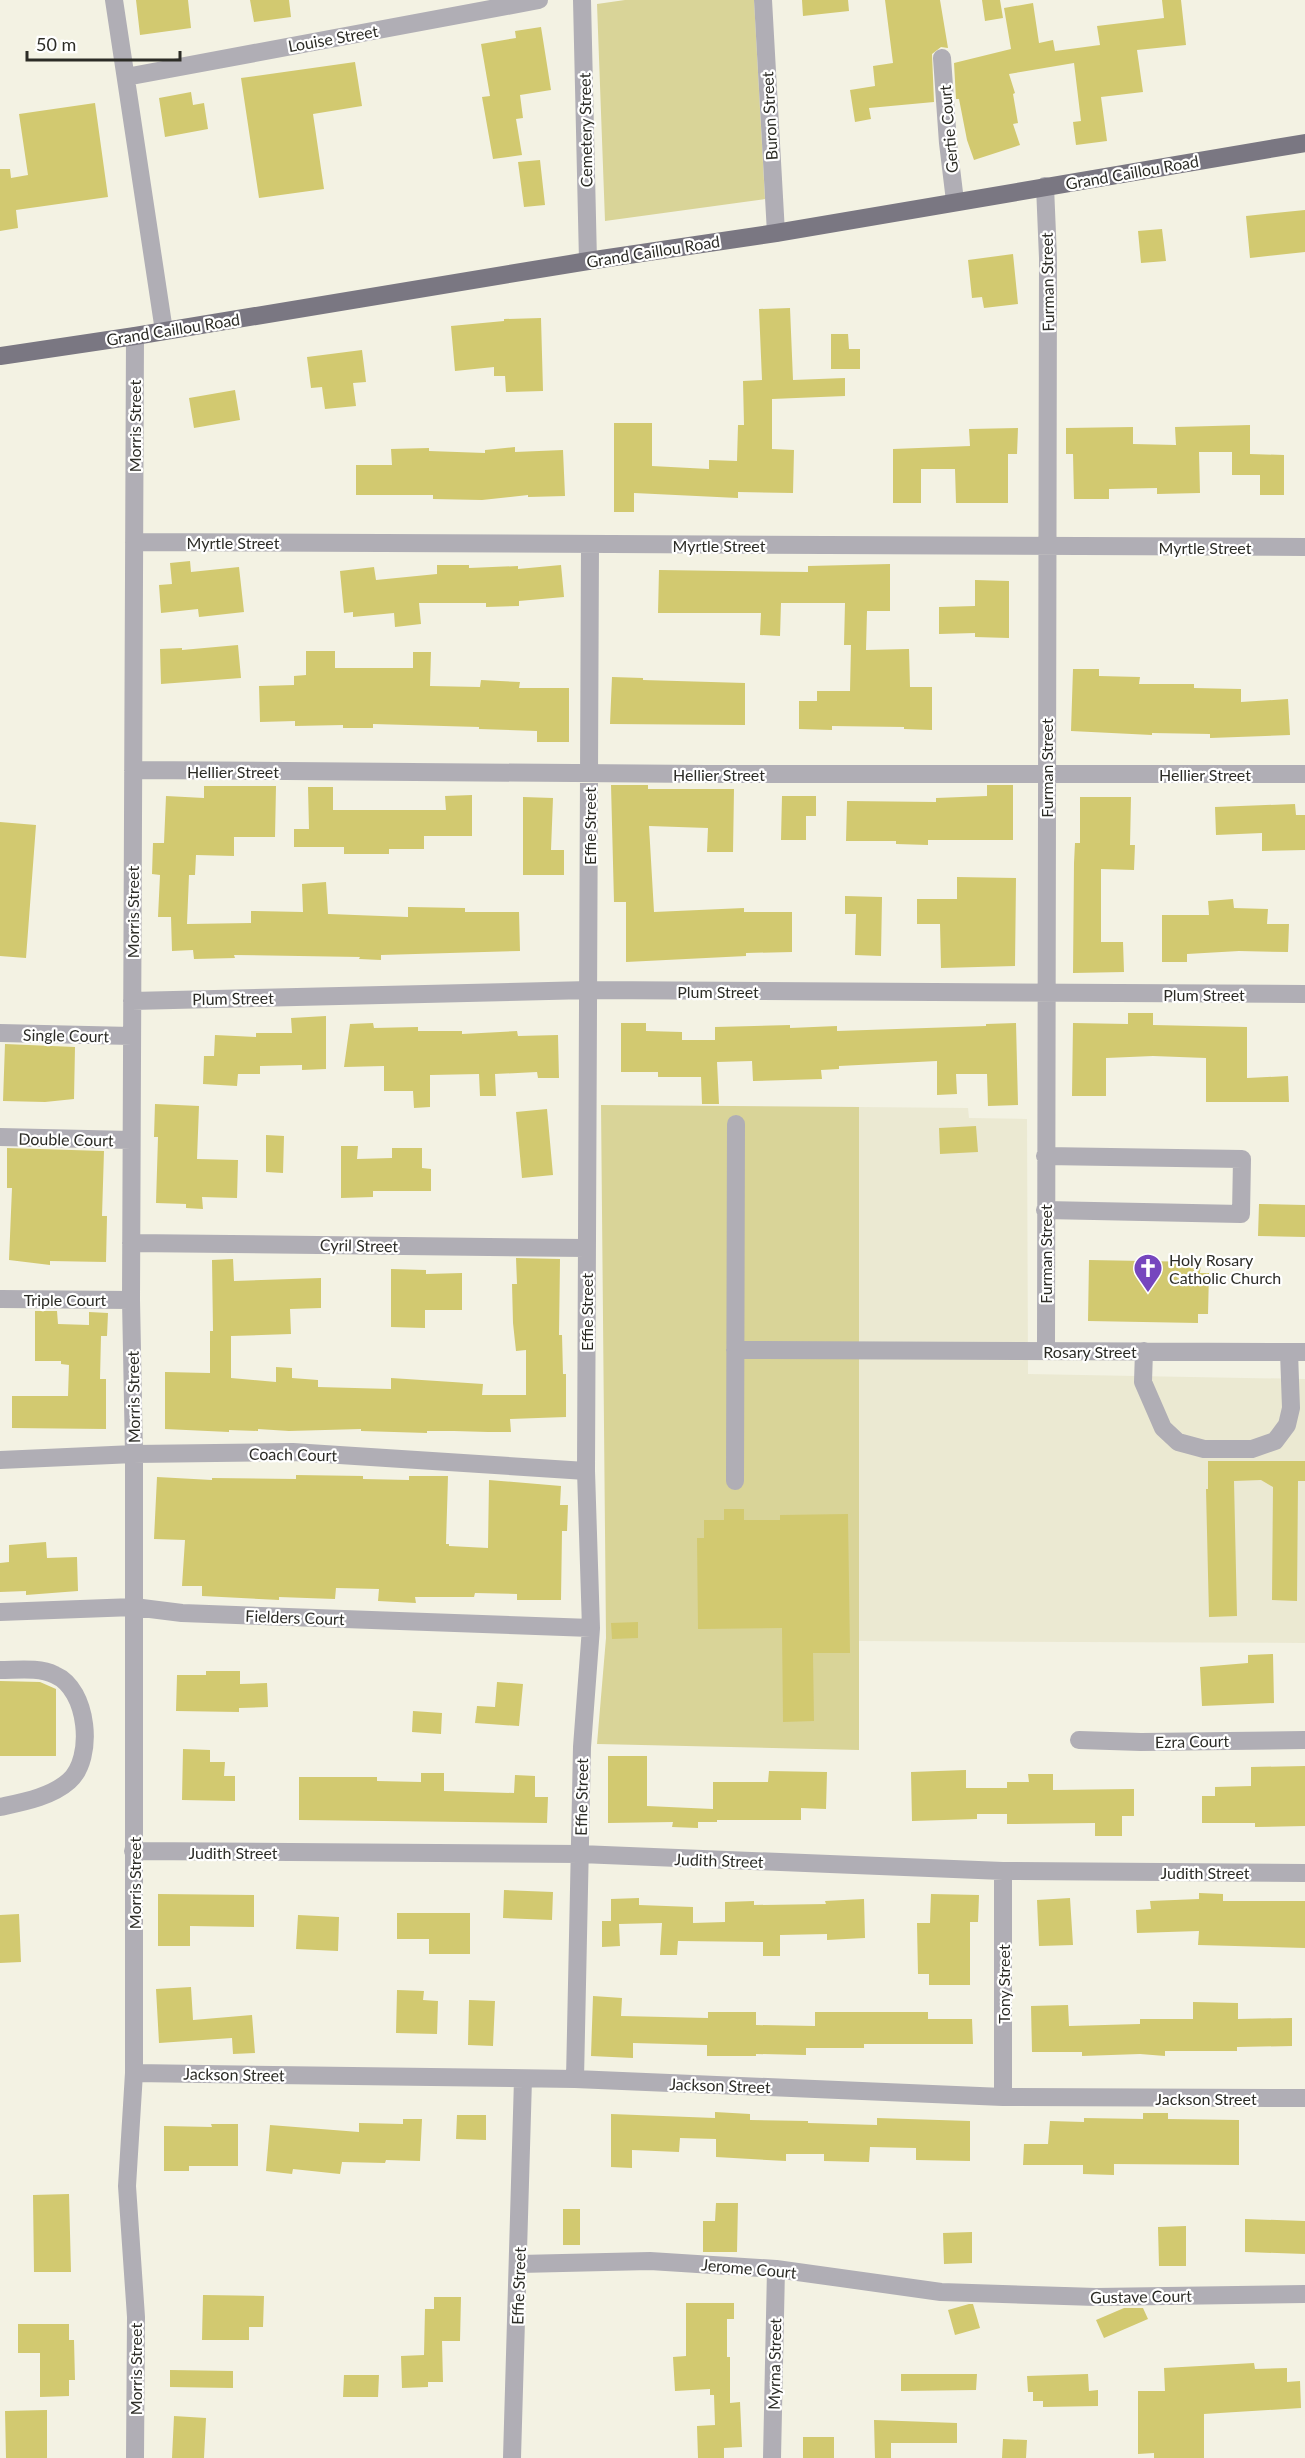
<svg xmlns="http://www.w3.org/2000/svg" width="1305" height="2458" font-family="Lato,sans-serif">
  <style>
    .built { fill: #ebe9d2 }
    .green { fill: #d9d498 }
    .building { fill: #d2c970 }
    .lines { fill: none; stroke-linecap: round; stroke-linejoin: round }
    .minor { stroke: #b0aeb5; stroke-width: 18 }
    .major { stroke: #7a7782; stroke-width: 18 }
    .labels { text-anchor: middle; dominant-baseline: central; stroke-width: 4.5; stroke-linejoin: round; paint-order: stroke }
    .street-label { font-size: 16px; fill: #2c2c26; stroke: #fff }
    .poi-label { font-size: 16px; fill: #2c2c26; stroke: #fff; text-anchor: start }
  </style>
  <rect width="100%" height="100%" fill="#f3f2e3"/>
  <path class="built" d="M859,1107L968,1108L969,1118L1027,1119L1028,1374L1305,1379V1643L858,1641Z"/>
  <path class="green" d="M625,0H754L765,199L605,221L597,4Z
    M601,1105L859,1107V1750L597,1744L606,1638Z"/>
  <path class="building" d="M136,0H188L191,28L140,35Z
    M250,0H289L291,17L254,22Z
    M802,0H848L849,11L803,16Z
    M885,0H940L948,48L941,47L932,54L934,102L869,108L871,119L855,122L850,90L875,86L873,66L893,63Z
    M982,0H1000L1003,18L985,21Z
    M1162,0H1181L1186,45L1137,50L1143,92L1101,97L1107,141L1076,145L1073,122L1081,121L1074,63L1009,74L1015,93L1013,94L1018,123L1013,124L1020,145L974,160L967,140L959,99H956L954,63L1011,49L1004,8L1033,3L1039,43L1053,40L1055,51L1100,45L1097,26L1164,18Z
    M541,27L551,90L520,95L523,118L516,119L522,155L493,159L482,97L490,96L481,44L516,38L515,31Z
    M355,62L362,106L313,114L324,189L259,198L241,78Z
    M191,92L193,105L204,103L208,129L165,137L159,98Z
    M95,103L108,197L16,210L18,228L0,231V169H10L11,178L28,175L19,114Z
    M540,160L545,205L524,207L518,162Z
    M1305,210V252L1250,258L1246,216Z
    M1162,229L1166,261L1141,263L1138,231Z
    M1013,254L1018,304L984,308L982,297L972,298L968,260Z
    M790,308L793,380L845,378V396L772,399V449L794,450L793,493L738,492V498L634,493V512H614V423H652V466L709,469V460L737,461L738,425H744L743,381L762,380L759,309Z
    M541,318L543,391L506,392L505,376H494V367L455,371L451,326L504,321V319Z
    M831,334H848L849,349H860V369H831Z
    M362,350L366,382L353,383L356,406L325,409L322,387L311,388L307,357Z
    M235,390L240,420L194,428L189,398Z
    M1250,425V454L1284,455V495H1260V475H1232V452H1199L1200,493L1157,494V488L1109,489V499H1074L1073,454H1066V428L1133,427V444L1176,445L1175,427Z
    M1018,428L1017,454H1008V503H956L955,469H921V503H893V449L970,446L969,429Z
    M515,447V452L563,450L565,496L528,497V495L482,500L433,499V495H356V465H392L391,449L429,448V451L485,453V450Z
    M190,561L191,572L239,567L244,612L199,617L198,609L161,613L159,585L172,584L170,563Z
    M890,564V611H867L866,650L909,649L910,687H932V730L904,729V727L832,726V730L799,729V701H817V691H850L851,645H844L845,603H781L780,636L760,635L761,613H658L659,570L808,572V566Z
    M437,565H469V568L518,566V569L561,565L564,597L519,601V606L486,607V603H419L421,624L395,627L394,613L353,617V612L344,613L340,571L374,567L376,580L437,574Z
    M975,580L1009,581V638L975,637V633L939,634V607L975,606Z
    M238,645L241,678L161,684L160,649L182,648V650Z
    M306,651H335V668H413V652H431L430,686L480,687L481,680L520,682L519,688H569V742H537V731L479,729V727L373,724V728H343V725L295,726V721L260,722L259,686L294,685V676L306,675Z
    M1073,669H1099V676L1140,677L1139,684H1194V688L1241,689V702L1288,699L1290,735L1210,738V734L1152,733V735L1071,731Z
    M612,677L643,678V680L745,683V725L610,724Z
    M611,785H648V789H734L733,852H707L708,828L649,826L654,912L744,908V912H792V952L746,953V956L626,962V902H614Z
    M987,785H1013V840H928V845L896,844V841H846L847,801L936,802V798L987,796Z
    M204,786H276L275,837H234V856L196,855L195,875H189L187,924L251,923V911L303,912L302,884L326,882L328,914L408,917V907L465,908V912H519L520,951L381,955V960L359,959L360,957L234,955L235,958L194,959L193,950L172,951L171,917H158L160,875L152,874L153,843H164L166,796L204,798Z
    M308,787H333V810H446L445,796L472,795V836H424V849H389V854H344V847H294V829H309Z
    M782,796H816V816H806V840H781Z
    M523,797L553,798L551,850H564V875H523Z
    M1080,797H1131L1130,845H1135L1134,870L1101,869V942H1123L1124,972L1073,973L1074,863L1075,843H1080Z
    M1295,804L1296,815H1305V850L1262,851V833L1216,835L1215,807Z
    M0,822L36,825L26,958L0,956Z
    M957,877L1016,878L1015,966L941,968L940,924H917V899H957Z
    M845,896L882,897L881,956L855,955L856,914H845Z
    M1233,899L1234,908L1268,909L1267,924H1289L1288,952L1239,951L1187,954V962H1162V915H1209L1208,901Z
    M1128,1013H1153V1025L1247,1027V1078L1288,1076L1289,1102H1206V1058L1153,1056L1106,1058V1096H1072L1073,1023L1128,1024Z
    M326,1016V1069L302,1070V1065L260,1066V1074H238L237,1086L203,1084L204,1056H214L215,1035L256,1037V1033H292L291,1018Z
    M373,1023L374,1028L418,1027V1031H462V1034L517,1031L518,1036L558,1035L559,1078H538L537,1072L495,1074L496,1096H480L479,1074L430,1075V1107L414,1108L413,1091H384V1066L344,1067L350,1024Z
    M621,1023H646V1031L682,1032V1040H715V1027L790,1025V1028L837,1026V1031L986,1026V1024L1016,1023L1018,1105L988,1106L987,1074H956L957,1094L937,1095V1061L839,1066V1069L821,1070L822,1079L753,1081L752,1061L717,1062L719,1104H702L701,1077H658V1072H621Z
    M5,1044L75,1047L74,1099L45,1102L3,1101Z
    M155,1104L199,1106L197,1159L238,1160L237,1198L202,1197L203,1209L186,1208V1204L156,1203L158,1137H154Z
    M547,1109L553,1175L522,1178L516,1112Z
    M976,1126L978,1152L940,1154L939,1128Z
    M266,1135L284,1136L283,1173L266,1172Z
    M341,1146H358L357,1159L392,1158V1148H422V1168L431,1169V1191H373V1197L341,1198Z
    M7,1148L104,1151L102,1216H107L106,1262L50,1261V1265L9,1260L12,1188H7Z
    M1259,1204L1305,1205V1237L1258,1236Z
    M516,1258L560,1259L559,1335H562L563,1374H566V1417L510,1419L511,1432H488L454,1431H427V1433L361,1431V1429L289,1431L258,1429V1431L229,1430V1432L165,1429V1372L210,1373V1331H213L212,1260L233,1259L234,1281L321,1278V1308L290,1309L291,1334L231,1336V1378L276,1382V1367L292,1368V1378L318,1380V1387L391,1389V1378L483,1384L482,1395H526V1350L516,1351L513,1323L512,1284H517Z
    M1089,1260L1201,1262L1200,1273H1209L1208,1314H1198V1323L1088,1321Z
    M391,1269L426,1270V1274L462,1273V1310H425V1328L391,1327Z
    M35,1311H57L58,1324L89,1325V1312L108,1313L107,1336H101L100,1379H106V1429L12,1428V1396H68L69,1365L61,1364V1361H35Z
    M1208,1461H1305V1481H1298L1297,1601L1272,1600L1273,1487L1261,1480L1234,1481L1237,1616L1209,1617L1206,1489H1208Z
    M296,1475L363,1476V1479L409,1480V1476H448L446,1544H449V1546L488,1548L489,1480L561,1486L560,1505H568L567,1531H562L561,1600H517V1594L475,1593L474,1597H415L416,1603L378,1601L379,1589L336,1588L335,1599L279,1597V1600L202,1596V1586H182L185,1540L154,1539L157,1477L212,1480V1478L296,1479Z
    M724,1509H744V1520H780V1515L848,1514L850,1653H813L814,1721L783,1722L782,1628L698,1629L697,1538H704V1520H724Z
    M46,1542L47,1558L77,1557L78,1591L26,1595V1591L0,1592V1563L9,1562V1545Z
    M638,1622V1638L612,1639L611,1623Z
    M1273,1654L1274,1703L1202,1706L1200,1667L1248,1663V1655Z
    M206,1671H240V1684L267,1683L268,1707L239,1708V1712L176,1711L177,1675H206Z
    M0,1681L40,1682L56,1689V1756H0Z
    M497,1682L523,1684L519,1726L475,1723L477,1706L495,1707Z
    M413,1711L442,1713L441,1734L412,1732Z
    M183,1749L210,1750V1762H225L224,1776H235V1801L182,1800Z
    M608,1756H647V1806L713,1809V1782H768L769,1771L827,1772L826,1809L801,1808V1820H717V1822H698V1828L672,1827L673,1822L608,1823Z
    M1305,1766V1826L1255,1827V1823H1202V1796H1215V1787L1251,1786V1767Z
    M966,1770V1788H1007V1782H1029L1028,1774H1053V1790L1134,1789V1816H1122V1836H1095V1823L1007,1824V1814H977V1819L912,1821L911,1772Z
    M421,1773H444V1791L514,1793L515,1775L535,1776V1797H548L547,1823L299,1820V1777H377V1781L421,1782Z
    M504,1890L553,1892L552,1920L503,1918Z
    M1199,1893L1223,1894V1901H1305V1948L1198,1945L1199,1931L1137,1933L1136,1910L1151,1909L1150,1901L1199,1899Z
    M158,1894L254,1895V1927L190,1926V1946H158Z
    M931,1894L979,1895L978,1922H970V1985H929V1974H918L917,1923H930Z
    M639,1898V1905L693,1907V1923L725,1922V1902L754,1901V1905L826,1904L825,1901L864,1899L865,1938L827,1940V1934L780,1935V1956H763V1942L678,1941L677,1955H660L662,1923L619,1924L620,1946L602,1947V1921H611V1899Z
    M1070,1898L1073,1945L1039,1946L1037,1900Z
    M397,1913H470V1954H429V1939H397Z
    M19,1914L21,1962L0,1963V1915Z
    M298,1915L339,1917L338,1951L296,1949Z
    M191,1987L193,2020L252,2015L255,2053L233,2054L232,2038L159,2043L156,1989Z
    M397,1990L424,1991L423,2000L438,2001L437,2034L396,2033Z
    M593,1996L622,1998L621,2016L708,2018V2012H756V2025L815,2026V2012H928V2019H972L973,2044H864V2048H806V2055L756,2054V2056H707V2045L633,2043V2058L591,2056Z
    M469,2000L495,2001L493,2046L468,2045Z
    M1193,2002L1238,2003V2019L1292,2018V2046L1237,2047V2051H1165V2056L1140,2054L1082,2056V2052H1032L1031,2006L1068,2005L1069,2026L1140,2024V2019H1193Z
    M715,2112L750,2114V2120L808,2121V2123L877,2125V2118L970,2121V2161L916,2160V2148L870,2147L869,2162L824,2161V2154H786V2161L716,2157V2139L680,2138L679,2152L632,2150V2168L611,2167V2114L715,2118Z
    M1143,2113H1168V2119L1239,2120V2165L1114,2164V2175L1083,2174V2165H1023L1024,2144H1048L1050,2121L1084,2122V2118L1143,2119Z
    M457,2115H486V2140L456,2139Z
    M403,2119H422L420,2161L386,2160L385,2163L342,2162L340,2174L293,2169L292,2174L266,2171L270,2125L359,2132V2123L403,2124Z
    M211,2124H238V2166H189V2171H164V2126L212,2127Z
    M69,2194L71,2272H34L33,2195Z
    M716,2203H738L737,2252H703V2221H715Z
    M563,2209H580V2245H563Z
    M1245,2219L1305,2221V2254L1245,2252Z
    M1186,2226V2266H1159L1158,2227Z
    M972,2232V2263L944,2264L943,2233Z
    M203,2295L264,2296L263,2327H249V2340H202Z
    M434,2297H461L460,2341H442L443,2382H428V2387L402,2388L401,2356L424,2355L425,2309H434Z
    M686,2303H734V2319H727V2357H730V2403L740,2402L742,2447L724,2448V2458H698L697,2426L715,2425L714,2395H710V2389L675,2391L673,2357L686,2356Z
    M969,2304H973L980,2328L955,2335L948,2310Z
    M1124,2308H1143L1148,2319L1104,2338L1096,2320Z
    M18,2324H69V2340H74L75,2380H69V2396L40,2397V2353H18Z
    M1254,2363L1255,2369L1287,2368V2382L1300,2381L1301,2408L1204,2414V2458H1154V2453L1138,2454V2391H1165L1164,2368Z
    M170,2370L233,2371V2388L170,2387Z
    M901,2374H977L976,2390L901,2391Z
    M1088,2374L1089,2391L1098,2390V2406L1043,2407V2401H1033V2392H1028L1027,2376Z
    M344,2375H379L378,2397H343Z
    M47,2410V2458H6L5,2411Z
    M174,2416L206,2418L204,2458H172Z
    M874,2420L957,2423V2443H891V2458H875Z
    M803,2437H834V2458H803Z
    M1003,2439L1027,2440L1026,2458H1002Z"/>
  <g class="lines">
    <path class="minor" d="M114,0L164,331
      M582,0L588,261
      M763,0L776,233
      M942,58L948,143L955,201
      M126,77L539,0
      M1045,186L1048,258L1046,1351
      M135,336L131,1300L134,1454V2073L127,2186L136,2317L135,2458
      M134,542L1305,547
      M133,770L707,774H1305
      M132,1001L589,990L1305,994
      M0,1033L132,1036
      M0,1137L131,1140
      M1045,1156L1242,1159L1241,1214L1045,1210
      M131,1243L586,1248
      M0,1299L131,1300
      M735,1350L1305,1352
      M1144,1351L1143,1382L1163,1428L1178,1442L1204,1449H1252L1275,1441L1287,1425L1291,1408L1289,1352
      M0,1460L134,1454L293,1452L586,1471
      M735,1481L736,1124
      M0,1612L134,1607L182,1613L591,1628
      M0,1670C18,1670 39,1667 55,1675C88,1689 95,1758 69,1781C51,1797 23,1802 0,1807
      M1079,1740L1141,1742L1305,1740
      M133,1851L580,1854L1003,1871L1305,1873
      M1003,1871V2097
      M134,2073L575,2079L1003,2097L1305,2098
      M575,2079L582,1747L591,1628L586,1471L590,544
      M519,2264L650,2261L776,2269L941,2292L1096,2297L1305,2294
      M512,2458L523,2079
      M772,2458L776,2269"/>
    <path class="major" d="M0,356L135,336L588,261L776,233L1305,143"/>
  </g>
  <defs>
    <g id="church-pin" transform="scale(1.5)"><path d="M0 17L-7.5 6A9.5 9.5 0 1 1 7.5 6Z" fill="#7646be" stroke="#fff"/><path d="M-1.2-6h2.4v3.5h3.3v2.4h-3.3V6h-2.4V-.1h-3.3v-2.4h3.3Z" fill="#fff"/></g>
  </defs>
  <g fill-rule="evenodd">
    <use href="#church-pin" x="1148" y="1268"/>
  </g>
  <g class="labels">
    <g class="street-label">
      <text transform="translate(333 38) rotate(-10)">Louise Street</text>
      <text transform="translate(769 116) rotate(-93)">Buron Street</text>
      <text transform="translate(948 129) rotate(-95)">Gertie Court</text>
      <text transform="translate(585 130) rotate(-91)">Cemetery Street</text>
      <text transform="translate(1132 172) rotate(-10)">Grand Caillou Road</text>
      <text transform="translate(653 251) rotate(-9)">Grand Caillou Road</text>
      <text transform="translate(1047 282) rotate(-91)">Furman Street</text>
      <text transform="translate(173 329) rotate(-9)">Grand Caillou Road</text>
      <text transform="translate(134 426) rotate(-90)">Morris Street</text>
      <text x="233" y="542">Myrtle Street</text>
      <text x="719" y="545">Myrtle Street</text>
      <text x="1205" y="547">Myrtle Street</text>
      <text transform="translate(1046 768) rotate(-90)">Furman Street</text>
      <text x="233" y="771">Hellier Street</text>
      <text x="719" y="774">Hellier Street</text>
      <text x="1205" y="774">Hellier Street</text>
      <text transform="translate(589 826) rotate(-90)">Effie Street</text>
      <text transform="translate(132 912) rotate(-90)">Morris Street</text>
      <text x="718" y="991">Plum Street</text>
      <text x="1204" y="994">Plum Street</text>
      <text transform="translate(233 998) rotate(-1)">Plum Street</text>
      <text transform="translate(66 1035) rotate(1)">Single Court</text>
      <text transform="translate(66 1139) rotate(1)">Double Court</text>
      <text transform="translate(359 1245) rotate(1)">Cyril Street</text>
      <text transform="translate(1045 1254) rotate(-90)">Furman Street</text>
      <text x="65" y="1299">Triple Court</text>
      <text transform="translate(586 1312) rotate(-90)">Effie Street</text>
      <text x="1090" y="1351">Rosary Street</text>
      <text transform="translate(133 1397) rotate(-91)">Morris Street</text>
      <text transform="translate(293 1454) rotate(1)">Coach Court</text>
      <text transform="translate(295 1617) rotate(2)">Fielders Court</text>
      <text transform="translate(1192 1741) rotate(-1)">Ezra Court</text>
      <text transform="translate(581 1797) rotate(-89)">Effie Street</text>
      <text x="233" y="1852">Judith Street</text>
      <text transform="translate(719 1860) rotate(2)">Judith Street</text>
      <text x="1205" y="1872">Judith Street</text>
      <text transform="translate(134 1883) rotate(-90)">Morris Street</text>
      <text transform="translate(1003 1984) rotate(-90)">Tony Street</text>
      <text transform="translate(234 2074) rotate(1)">Jackson Street</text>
      <text transform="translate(720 2085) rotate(2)">Jackson Street</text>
      <text x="1206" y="2098">Jackson Street</text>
      <text transform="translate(749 2268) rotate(5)">Jerome Court</text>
      <text transform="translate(518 2286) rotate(-88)">Effie Street</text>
      <text transform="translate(1141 2296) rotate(-1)">Gustave Court</text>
      <text transform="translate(774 2364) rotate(-89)">Myrna Street</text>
      <text transform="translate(135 2369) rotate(-90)">Morris Street</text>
    </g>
    <g class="poi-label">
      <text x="1169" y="1259">Holy Rosary<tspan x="1169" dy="18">Catholic Church</tspan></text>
    </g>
  </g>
  <path d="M27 51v9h153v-9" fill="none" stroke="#2c2c26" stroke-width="3"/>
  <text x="36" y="51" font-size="18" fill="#2c2c26" stroke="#ffffff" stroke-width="4.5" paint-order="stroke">50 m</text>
</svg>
